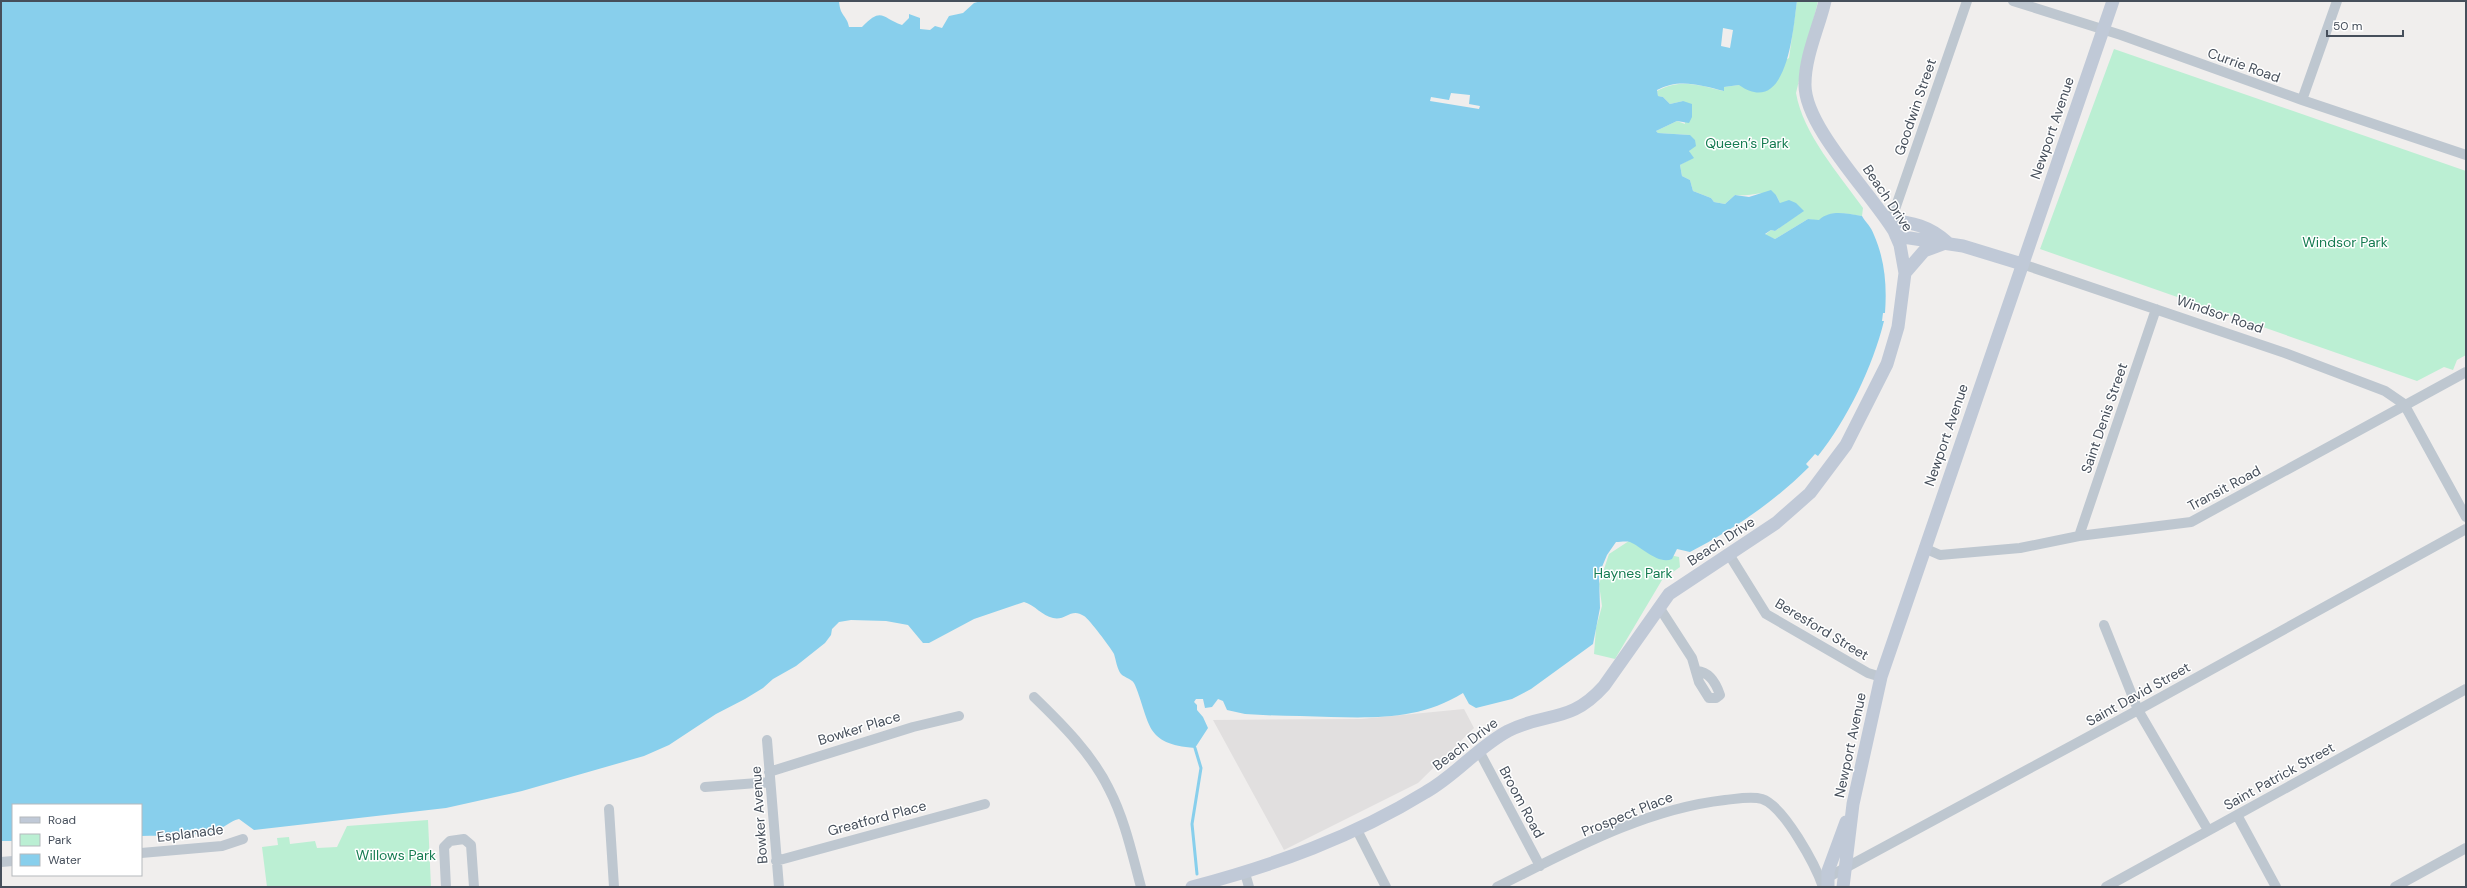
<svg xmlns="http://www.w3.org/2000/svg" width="2467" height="888" font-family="'DM Sans',sans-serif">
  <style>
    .education { fill: #e1dfdf }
    .green { fill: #bbefd3 }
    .water { fill: #88cfec }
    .pier { fill: #f0eeed }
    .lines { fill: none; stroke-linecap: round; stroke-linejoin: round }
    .stream { stroke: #88cfec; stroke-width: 3 }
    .street { stroke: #bec7d0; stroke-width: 10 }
    .secondary { stroke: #c0c9d7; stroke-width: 13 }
    .labels { text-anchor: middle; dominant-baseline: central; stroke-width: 3; stroke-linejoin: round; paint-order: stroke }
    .street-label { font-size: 14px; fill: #464f5b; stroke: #fff }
    .park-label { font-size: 14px; fill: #167c52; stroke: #fff }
  </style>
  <rect width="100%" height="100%" fill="#f0eeed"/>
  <path class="education" d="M1464,709L1474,728L1418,783L1284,850L1213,720L1361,719Z"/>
  <path class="green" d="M1797,1H1818L1796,93C1803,134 1839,174 1863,208L1862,216C1847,214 1831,209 1819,221L1808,219L1775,239L1765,235L1771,230L1775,231L1803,211L1780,203L1776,195C1758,190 1753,197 1735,195L1725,204L1714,202L1711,198L1693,191L1690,180L1682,176L1680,165L1689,160L1690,135L1658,133L1656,131L1677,121L1685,124L1683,101L1670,104L1663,97L1658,96L1657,91C1679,78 1700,85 1723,91L1724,87L1739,85L1789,58Z
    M2114,49L2466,171V355L2457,360L2453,370L2444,367L2417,381L2040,249Z
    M1632,539L1660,553L1679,557L1680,567L1662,580L1615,659L1594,654L1596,628L1602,606L1599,584L1609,554Z
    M428,820L431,887H267L262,847L278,845L277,838L289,837L290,844L315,841L317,848L337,847L347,826Z"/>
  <path class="water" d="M1,1H839C840,17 847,15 849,27H862C882,6 882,18 902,25L909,18V14L920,18V29L930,30L935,26L942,28L949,16L963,13L974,3L981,1H1797C1793,28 1788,119 1739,85L1724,87V91C1700,85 1679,78 1657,90L1658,96L1663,97L1670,104L1683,101L1692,104V117L1689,123L1677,121L1656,131L1658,133L1690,135L1695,140L1696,146L1689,151L1694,158L1680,165L1682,176L1690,180L1693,191L1711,198L1714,202L1725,204L1735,195L1749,197L1771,190L1776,195L1780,203L1789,200L1796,203L1804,211L1775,231L1771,230L1765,234L1775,239L1808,219L1819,220C1831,209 1847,214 1862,216C1866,223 1871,226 1874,235C1885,260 1887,286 1885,313H1883L1882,321H1884C1873,366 1847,420 1818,456L1815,454L1806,464L1809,467C1774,502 1734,529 1690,552L1677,549L1672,559C1658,565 1642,547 1630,542C1626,541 1620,542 1616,542L1607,555L1599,574L1600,608L1593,644L1531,689L1512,699L1476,708L1469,704L1463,693C1421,719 1378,718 1331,717C1302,716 1274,716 1245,714L1227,710L1223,701L1218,699L1212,707L1205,708L1203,699H1196L1194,702L1197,705V710L1203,717L1208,728L1195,748C1144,744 1151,724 1135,685C1133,679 1125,678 1121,674C1117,669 1116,660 1114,654C1111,648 1089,619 1084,616C1071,607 1066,621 1053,618C1042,616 1035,605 1024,602L974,619L929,643H923L908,625L886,621L851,620L839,622L832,629L831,635L825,643L796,666L773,679L763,688L745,699L716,714L669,745L644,756L522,791L446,808L254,830L239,819C229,821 224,829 214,831C191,837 164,835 141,836V805H13V841H1Z"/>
  <path class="pier" d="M1723,28L1733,30L1730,48L1721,46Z
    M1451,93L1470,95L1469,104L1480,106L1479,109L1430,101L1431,97L1449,100Z"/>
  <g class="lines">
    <path class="stream" d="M1195,748L1201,768L1192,824L1197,874"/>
    <path class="street" d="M2013,1L2121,35L2302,100L2466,155
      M2302,100L2337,1
      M1887,220L1894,212L1967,1
      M2022,264L2285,353L2385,391L2404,404L2466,517
      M2079,536L2156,309
      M1924,548L1940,555L2020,548L2079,536L2191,522L2466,372
      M1730,556L1766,614L1868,673L1881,677
      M1659,607L1692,658L1699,682L1709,698H1716L1720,695C1716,683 1710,672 1697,671
      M2104,625L2138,710L2208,830
      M1034,697C1062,724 1092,754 1109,789C1125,820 1132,854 1141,887
      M767,740L779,887
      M1479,751L1540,866
      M769,772L913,727L959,716
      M705,787L770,782
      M609,809L614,887
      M2237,815L2276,887
      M1357,830L1386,887
      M141,853L222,846L243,839
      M776,861L985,804
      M1,862L13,861
      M1245,873L1249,887
      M1821,881L2138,710L2466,529
      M446,887L444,847L450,841L464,839L471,845L474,887
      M1497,887C1569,851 1644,809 1725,800C1736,799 1751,796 1762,799C1784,806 1816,866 1823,887
      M2106,887L2466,689
      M2395,887L2466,848"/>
    <path class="secondary" d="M1887,220C1912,222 1930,226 1948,243
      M1896,236L1963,246L2022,264
      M1905,273L1924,251L1943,244
      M1192,887C1275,865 1353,837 1426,792C1456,775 1478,747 1508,731C1548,711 1570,724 1604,686L1669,594L1776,523L1810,493L1846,445L1887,364L1898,327L1905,273L1900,245L1894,231C1871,193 1804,126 1805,84C1805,56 1819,27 1825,1
      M1828,887V871L1846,822
      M1843,887L1853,804L1881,677L2113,1"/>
  </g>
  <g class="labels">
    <g class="street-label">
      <text transform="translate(2244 65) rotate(20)">Currie Road</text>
      <text transform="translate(1915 107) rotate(-71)">Goodwin Street</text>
      <text transform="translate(2052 128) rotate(-71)">Newport Avenue</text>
      <text transform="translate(1888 198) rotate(56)">Beach Drive</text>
      <text transform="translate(2220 314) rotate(19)">Windsor Road</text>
      <text transform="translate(2104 418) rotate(-71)">Saint Denis Street</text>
      <text transform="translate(1946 435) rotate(-71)">Newport Avenue</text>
      <text transform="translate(2224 488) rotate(-28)">Transit Road</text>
      <text transform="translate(1721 541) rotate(-33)">Beach Drive</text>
      <text transform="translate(1822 629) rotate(31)">Beresford Street</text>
      <text transform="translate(2138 694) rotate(-29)">Saint David Street</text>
      <text transform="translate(859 728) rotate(-17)">Bowker Place</text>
      <text transform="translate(1465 744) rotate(-37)">Beach Drive</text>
      <text transform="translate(1850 745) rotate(-78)">Newport Avenue</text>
      <text transform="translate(2279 776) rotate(-29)">Saint Patrick Street</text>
      <text transform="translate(1522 802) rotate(62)">Broom Road</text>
      <text transform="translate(1627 814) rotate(-22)">Prospect Place</text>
      <text transform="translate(759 815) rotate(-94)">Bowker Avenue</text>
      <text transform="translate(877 818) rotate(-15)">Greatford Place</text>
      <text transform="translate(190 833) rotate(-7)">Esplanade</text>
    </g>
    <g class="park-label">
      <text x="1747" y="143">Queen’s Park</text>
      <text x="2345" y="242">Windsor Park</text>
      <text x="1633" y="573">Haynes Park</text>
      <text x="396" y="855">Willows Park</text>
    </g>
  </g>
  <rect width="2467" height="888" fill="none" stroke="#464f5b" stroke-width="4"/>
  <rect x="12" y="804" width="130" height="72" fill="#ffffff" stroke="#b5b9bd"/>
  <rect x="20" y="817" width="20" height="6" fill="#c0c9d7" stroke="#b5b9bd"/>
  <text x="48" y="824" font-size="12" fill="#464f5b">Road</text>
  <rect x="20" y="834" width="20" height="12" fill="#bbefd3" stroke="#b5b9bd"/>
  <text x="48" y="844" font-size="12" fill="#464f5b">Park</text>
  <rect x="20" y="854" width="20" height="12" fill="#88cfec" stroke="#b5b9bd"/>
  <text x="48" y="864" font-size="12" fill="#464f5b">Water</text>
  <path d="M2327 30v6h76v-6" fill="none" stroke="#464f5b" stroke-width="2"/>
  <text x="2333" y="30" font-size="12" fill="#464f5b" stroke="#ffffff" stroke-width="3" paint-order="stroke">50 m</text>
</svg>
